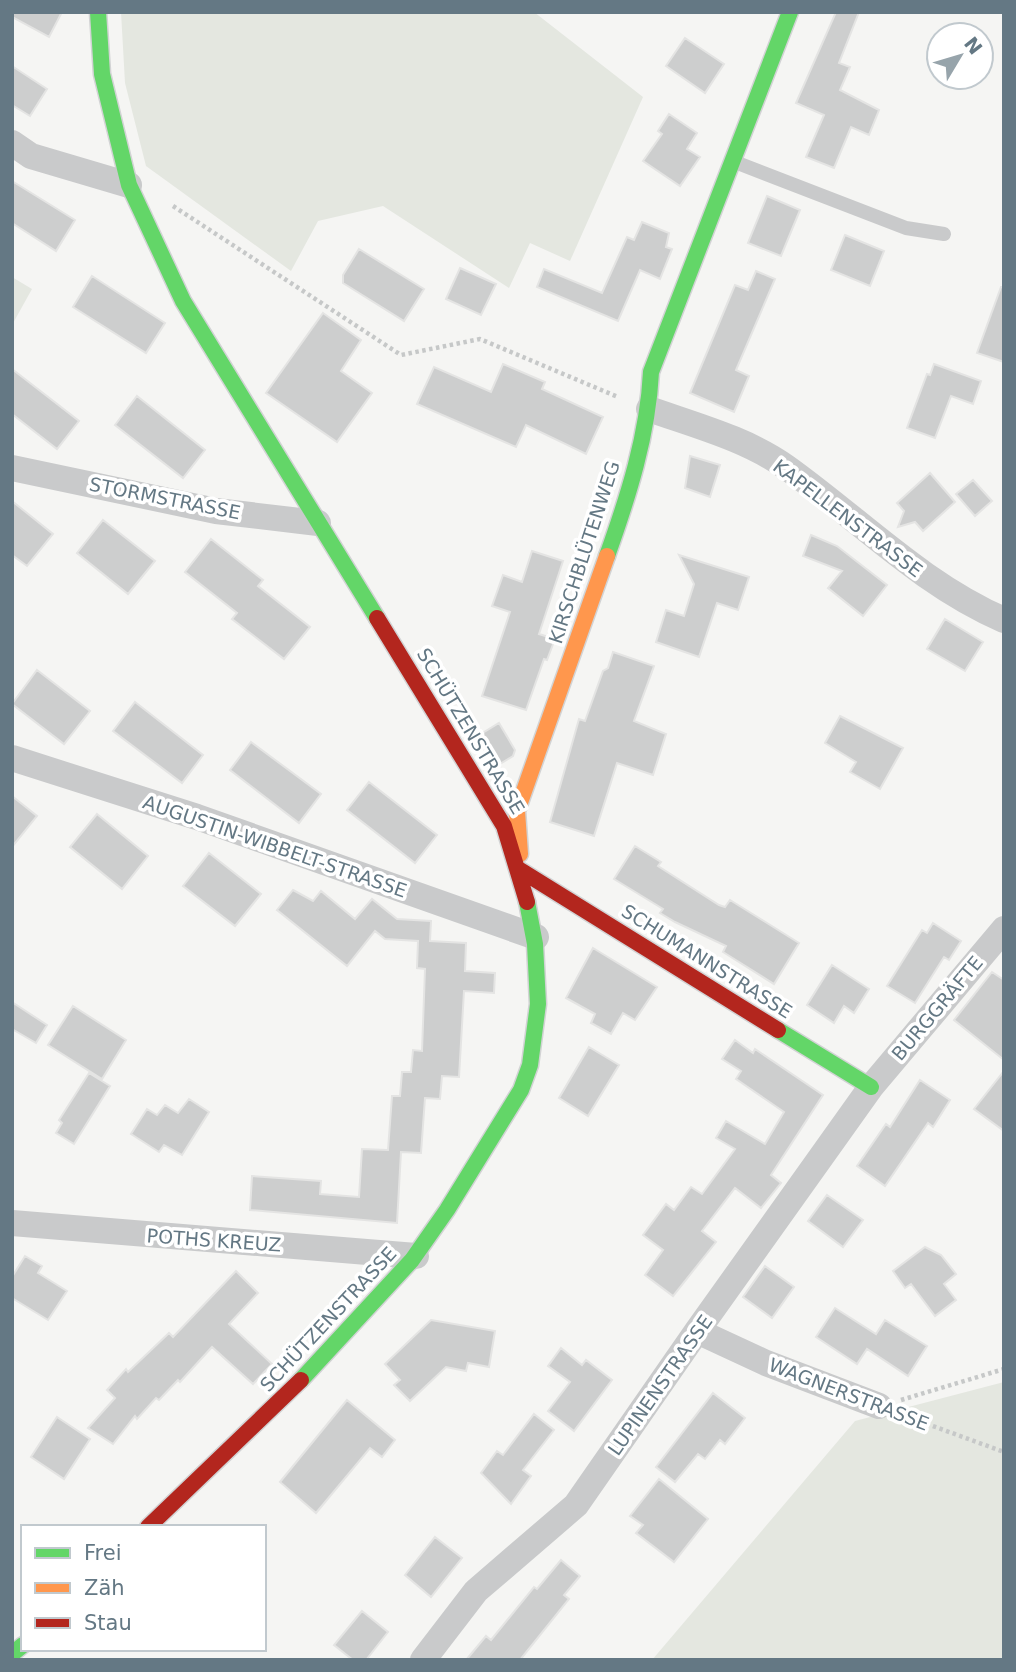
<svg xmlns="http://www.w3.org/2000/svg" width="1016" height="1672" font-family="'DejaVu Sans',sans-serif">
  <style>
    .green { fill: #e4e7e0 }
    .building { fill: #cdcece; stroke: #e4e4e3; stroke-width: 2 }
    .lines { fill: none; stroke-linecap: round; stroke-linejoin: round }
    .fast-casing { stroke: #d2d3d4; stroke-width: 19 }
    .slow-casing { stroke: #d2d3d4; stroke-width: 19 }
    .jam-casing { stroke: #d2d3d4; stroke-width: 19 }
    .path { stroke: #c6c8c8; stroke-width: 4.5; stroke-dasharray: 3.5 3.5; stroke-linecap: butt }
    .lane { stroke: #c9cacb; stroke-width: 14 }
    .street { stroke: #c9cacb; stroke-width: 26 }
    .fast { stroke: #63d668; stroke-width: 16 }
    .slow { stroke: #ff974d; stroke-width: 16 }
    .jam { stroke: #b3261e; stroke-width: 16 }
    .labels { text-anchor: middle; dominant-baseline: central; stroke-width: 7; stroke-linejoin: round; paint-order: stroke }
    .street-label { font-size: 19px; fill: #647884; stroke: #fff }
  </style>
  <rect width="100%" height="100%" fill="#f5f5f3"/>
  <path class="green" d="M121,12H534L643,97L570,261L530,243L509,288L383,206L318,221L291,271L146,166L125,83Z
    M12,277L32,289L12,325Z
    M1004,1382V1660H652L855,1421Z"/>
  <path class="building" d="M12,12H62L49,37L12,17Z
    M836,12H859L839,63L850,67L840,90L879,110L869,135L851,127L834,168L806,157L824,115L796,103Z
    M685,38L724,64L705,93L666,66Z
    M12,66L47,89L30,116L12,105Z
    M669,114L697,133L687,149L700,157L680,186L643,161L662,134L658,131Z
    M12,181L75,220L56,251L12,223Z
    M767,196L800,210L781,256L748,243Z
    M642,222L669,233L666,247L672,249L660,279L640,270L618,321L537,287L544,269L602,293L627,237L634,240Z
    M845,235L884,251L870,286L831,270Z
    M359,249L424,289L404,321L343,283V275Z
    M460,268L496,284L481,315L446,299Z
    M756,271L775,279L736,370L749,376L734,412L690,393L735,285L748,290Z
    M92,276L165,323L146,353L73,307Z
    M1001,287H1004V362L977,353Z
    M323,313L361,340L341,371L372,393L337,442L266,393Z
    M503,364L545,382L542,389L603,417L586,454L526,425L516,447L417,404L434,367L491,392Z
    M934,364L981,381L973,404L951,396L935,438L907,428L927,374L930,375Z
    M12,369L79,421L57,449L12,414Z
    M137,396L205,450L183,478L115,425Z
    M690,456L720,465L710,497L685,488Z
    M930,473L955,502L923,531L915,522L898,527L904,511L897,503Z
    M973,480L992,501L975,516L956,494Z
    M12,501L53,534L27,566L12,555Z
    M103,520L155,561L128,594L77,553Z
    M811,535L837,546L887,585L863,616L828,588L842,571L803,556Z
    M211,539L263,580L258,586L310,627L284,659L232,619L237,613L185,572Z
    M532,551L563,561L539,634L555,639L547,660L544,659L526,710L482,696L510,612L492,606L503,575L522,582Z
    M679,555L749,577L738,610L717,603L699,657L656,642L666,610L684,616L694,584Z
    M945,619L983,642L965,671L927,649Z
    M613,652L654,666L634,721L666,734L653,775L617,763L594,836L550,822L579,719L585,721L603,671L608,668Z
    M37,670L90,711L64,744L12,704Z
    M135,702L203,755L182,783L113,731Z
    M840,716L903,748L880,789L850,772L856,762L825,743Z
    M499,723L515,750L513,756L495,767L476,737Z
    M251,742L321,794L299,823L230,770Z
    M369,782L437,835L415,863L347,810Z
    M12,796L37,816L12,847Z
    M97,814L148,856L122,889L70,847Z
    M635,846L661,862L658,866L719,905L725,907L730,900L799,943L774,984L723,952L726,946L675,922L660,913L663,909L614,879Z
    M209,853L261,894L235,926L183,886Z
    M293,890L313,901L321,891L355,919L372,899L397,919L431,921L430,941L466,943L465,971L495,973L494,993L464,991L459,1077L442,1076L440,1099L425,1098L421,1153L401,1152L397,1223L250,1210L252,1176L321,1181L320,1194L359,1197L362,1149L388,1150L392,1096H400L402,1072H411L413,1050L422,1051L425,969L417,968L418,941L385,939L375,931L347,966L277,910Z
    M933,923L961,941L949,960L944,957L915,1003L887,986L922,930L927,933Z
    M593,948L657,987L635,1020L623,1013L611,1034L591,1023L595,1014L566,998Z
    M832,965L869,989L854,1013L844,1006L834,1023L807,1005Z
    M992,972L1004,980V1060L954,1020Z
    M12,1002L47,1025L36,1043L12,1029Z
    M73,1006L126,1040L102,1079L48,1045Z
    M735,1040L753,1053L755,1049L823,1095L771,1175L781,1183L761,1208L735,1188L702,1231L716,1242L673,1296L645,1275L663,1250L643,1235L666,1204L674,1210L691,1187L702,1194L735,1149L716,1138L726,1121L765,1144L784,1112L736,1079L741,1071L722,1059Z
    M589,1047L619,1065L588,1116L559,1098Z
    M1004,1071V1131L974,1109Z
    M89,1073L110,1086L74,1144L56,1133L62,1123L59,1120Z
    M920,1080L950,1100L933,1127L928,1123L885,1186L857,1166L886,1124L890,1127Z
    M189,1099L209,1112L182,1155L164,1145L159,1152L131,1134L147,1109L157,1115L165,1105L178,1113Z
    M827,1195L863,1220L843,1247L808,1221Z
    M925,1247L941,1255L956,1274L944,1284L956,1300L935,1316L911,1284L905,1288L893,1271Z
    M25,1256L42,1266L38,1273L67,1291L48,1320L12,1298V1277Z
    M765,1266L794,1287L772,1318L743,1297Z
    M236,1271L258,1293L229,1324L272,1364L253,1384L212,1347L180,1382L178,1380L159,1400L156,1398L137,1419L135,1416L113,1444L88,1428L115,1398L107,1390L126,1369L128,1372L169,1333L173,1337Z
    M835,1308L876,1334L885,1320L927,1346L908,1376L867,1349L857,1364L816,1337Z
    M431,1320L495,1331L489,1367L468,1363L466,1371L446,1367L410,1401L394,1385L400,1380L385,1364Z
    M561,1348L582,1365L586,1360L612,1380L574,1431L548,1411L570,1382L548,1366Z
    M713,1393L745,1418L725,1444L720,1440L705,1459L698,1454L675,1482L656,1467Z
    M347,1400L395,1440L382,1457L370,1448L316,1513L280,1482Z
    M534,1414L554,1430L523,1470L531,1476L511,1504L481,1473L497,1451L503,1455Z
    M57,1417L90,1439L64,1479L31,1457Z
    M659,1479L708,1519L674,1562L636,1533L643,1525L630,1516Z
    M435,1537L462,1558L431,1597L405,1575Z
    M561,1560L580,1576L564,1595L569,1599L520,1660H466L486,1636L491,1640L534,1587L537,1589Z
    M362,1611L388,1632L366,1660H353L334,1645Z"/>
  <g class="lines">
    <g class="fast-casing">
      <path id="fast" d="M98,12L102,74L129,185L183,301L377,618
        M607,556C628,497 648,435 651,372L790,12
        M778,1030L871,1087
        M301,1380L412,1260L447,1210L521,1090L530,1065L538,1004L535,944L527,902
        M12,1654L23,1645"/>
    </g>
    <g class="slow-casing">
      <path id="slow" d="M520,854L517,811L607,556"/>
    </g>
    <g class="jam-casing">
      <path id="jam" d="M377,618L504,826L527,902
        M520,870L778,1030
        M148,1527L301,1380"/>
    </g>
    <path class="path" d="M173,206L401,355L480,339L618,397
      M901,1400L1004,1369
      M900,1414L1004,1452"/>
    <path class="lane" d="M735,162L906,228L944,234"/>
    <path class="street" d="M12,143L31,156L129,185
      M649,409C694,425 747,439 786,467C859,519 921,584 1004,620
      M12,468L216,511L318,523
      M12,758L197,817L536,937
      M12,1223L416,1256
      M697,1331L766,1363L879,1406
      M423,1660L476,1591L576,1505L697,1331L871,1087L1004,929"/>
    <use href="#fast" class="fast"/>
    <use href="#slow" class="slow"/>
    <use href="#jam" class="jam"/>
  </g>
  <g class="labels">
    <g class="street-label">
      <text transform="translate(165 498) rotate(11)">STORMSTRASSE</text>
      <text transform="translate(848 518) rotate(37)">KAPELLENSTRASSE</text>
      <text transform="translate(584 552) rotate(-72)">KIRSCHBLÜTENWEG</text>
      <text transform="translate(471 731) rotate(59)">SCHÜTZENSTRASSE</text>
      <text transform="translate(275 846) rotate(19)">AUGUSTIN-WIBBELT-STRASSE</text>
      <text transform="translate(707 961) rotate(32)">SCHUMANNSTRASSE</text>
      <text transform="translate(937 1008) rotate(-50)">BURGGRÄFTE</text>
      <text transform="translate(214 1240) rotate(4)">POTHS KREUZ</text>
      <text transform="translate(328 1319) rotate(-47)">SCHÜTZENSTRASSE</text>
      <text transform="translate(660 1385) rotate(-55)">LUPINENSTRASSE</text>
      <text transform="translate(849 1394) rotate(21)">WAGNERSTRASSE</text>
    </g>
  </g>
  <rect width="1016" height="1672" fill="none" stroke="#647884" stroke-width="28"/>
  <rect x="21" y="1525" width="245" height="126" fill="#ffffff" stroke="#c1c9ce" stroke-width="2"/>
  <rect x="35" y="1548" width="35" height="10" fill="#63d668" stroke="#c1c9ce" stroke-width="2"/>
  <text x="84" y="1560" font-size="21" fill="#647884">Frei</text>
  <rect x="35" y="1583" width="35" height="10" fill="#ff974d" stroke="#c1c9ce" stroke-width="2"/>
  <text x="84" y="1595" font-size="21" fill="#647884">Zäh</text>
  <rect x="35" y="1618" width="35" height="10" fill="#b3261e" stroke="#c1c9ce" stroke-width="2"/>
  <text x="84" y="1630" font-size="21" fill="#647884">Stau</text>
  <g transform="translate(960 56) rotate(52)"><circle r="33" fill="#ffffff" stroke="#c1c9ce" stroke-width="2"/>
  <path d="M0-5L12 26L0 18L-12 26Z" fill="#97a4ab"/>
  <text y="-10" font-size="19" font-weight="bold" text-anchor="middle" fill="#647884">N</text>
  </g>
</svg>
